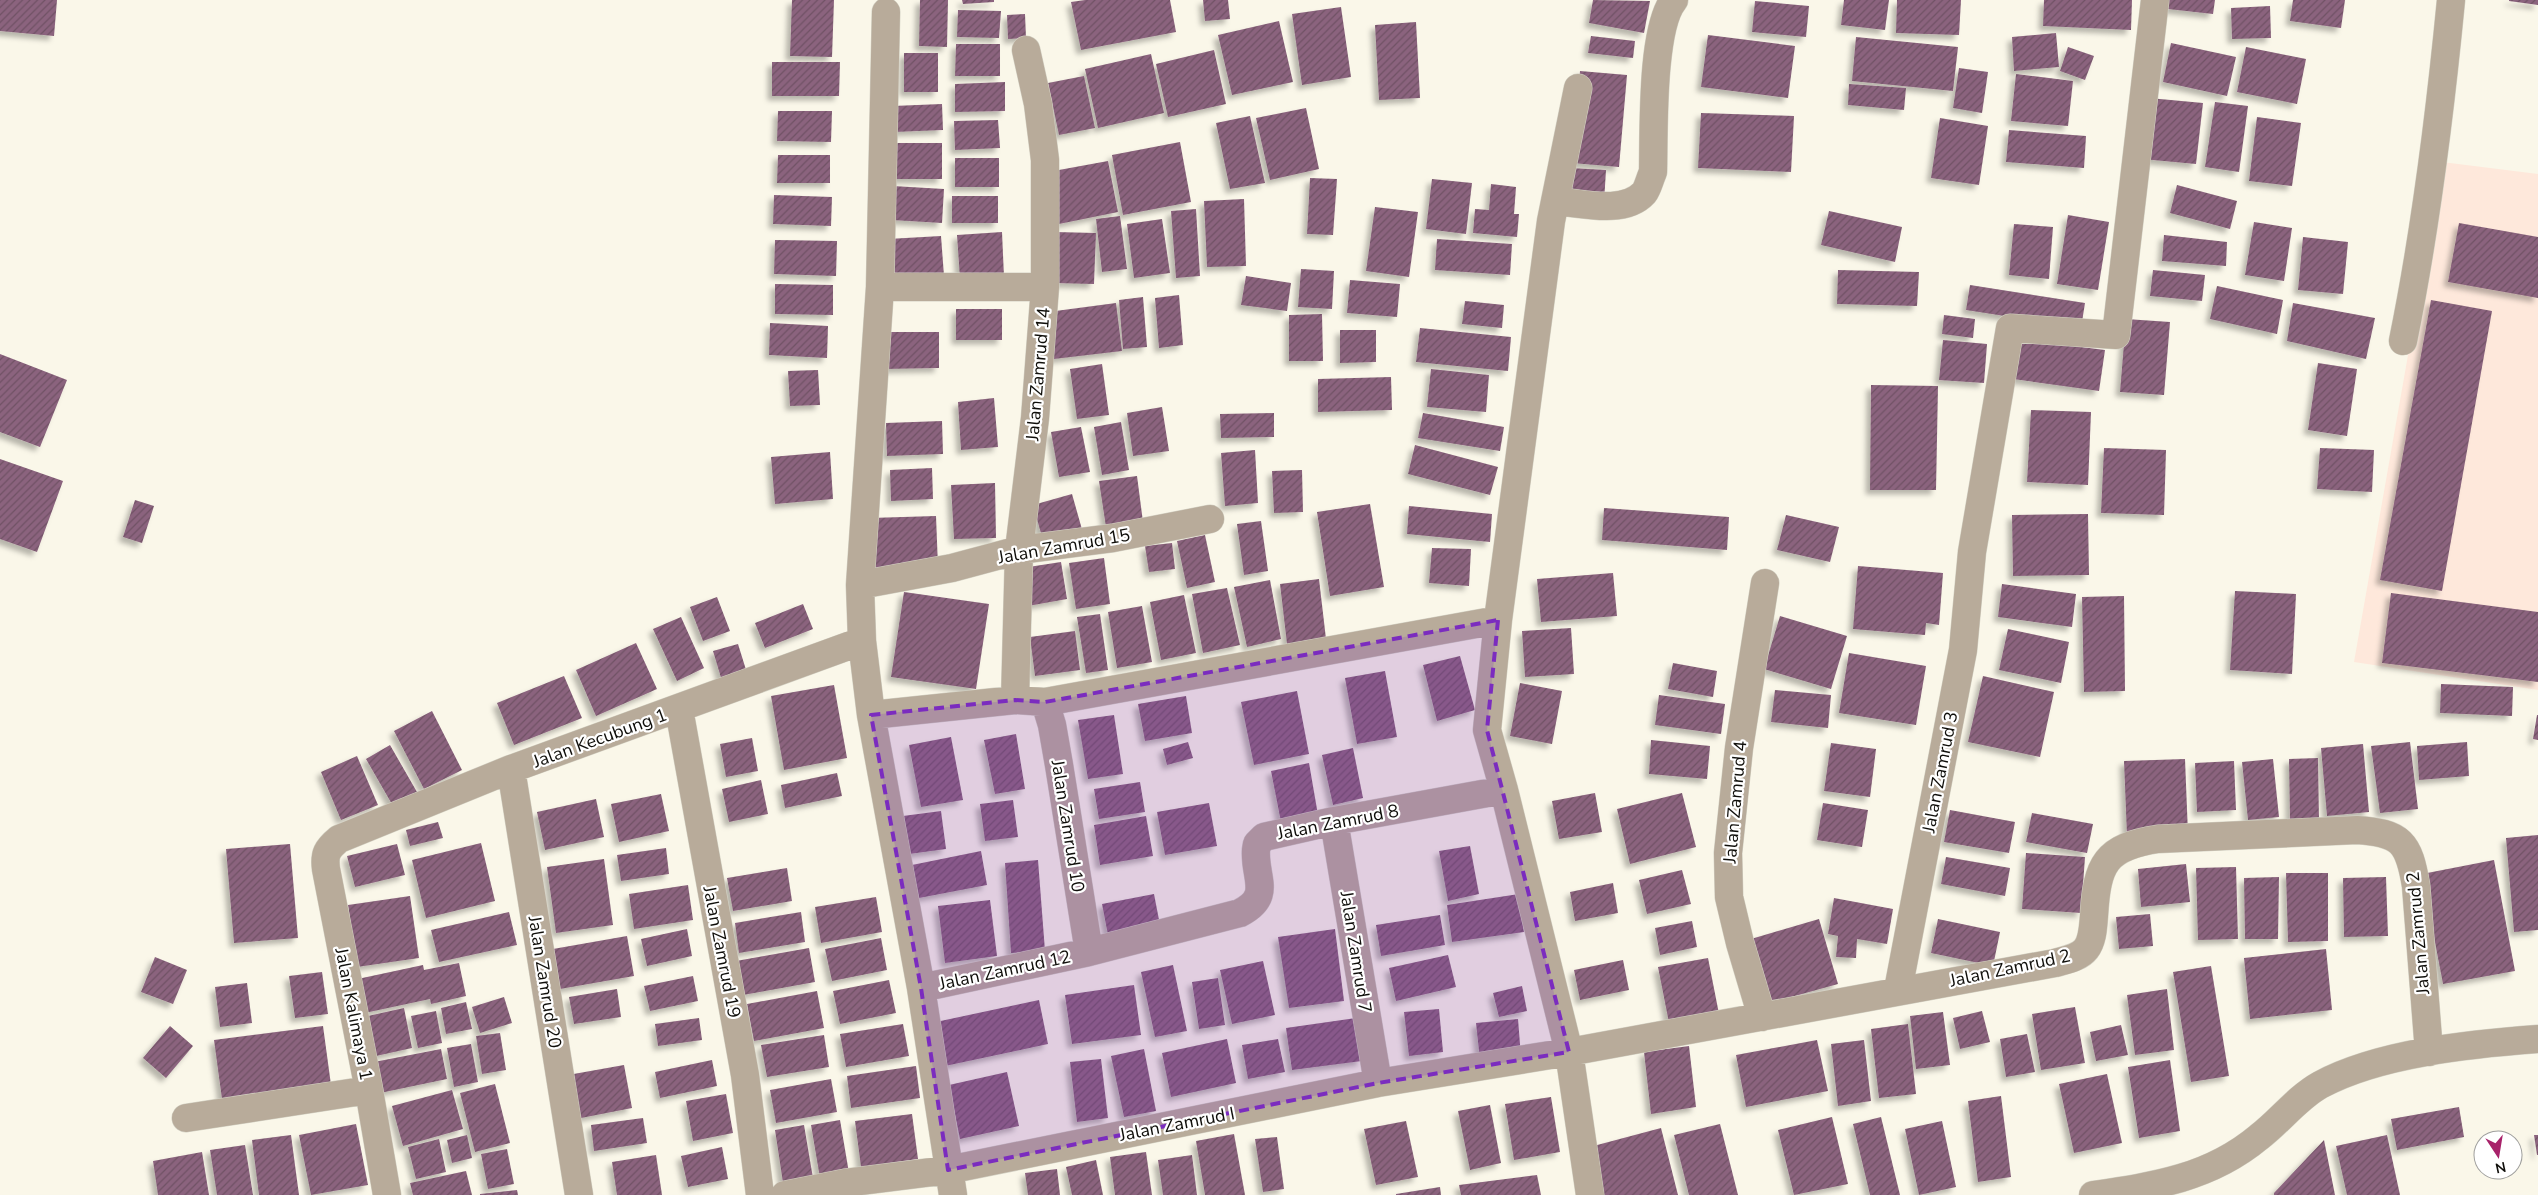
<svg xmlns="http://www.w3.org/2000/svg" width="2538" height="1195" font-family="'Nunito Sans',sans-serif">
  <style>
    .education { fill: #fee8db }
    .building { fill: url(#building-hatch); filter: url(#shadow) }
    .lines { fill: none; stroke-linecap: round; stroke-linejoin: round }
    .street-casing { stroke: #d4d2c5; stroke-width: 29 }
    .street { stroke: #b8ab9a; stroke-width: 28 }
    .marked { fill: #7b2cbf; fill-opacity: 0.2; stroke: #7b2cbf; stroke-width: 4; stroke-dasharray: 10 6; stroke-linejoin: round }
    .labels { text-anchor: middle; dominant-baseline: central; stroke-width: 4.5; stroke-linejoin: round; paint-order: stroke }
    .street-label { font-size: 18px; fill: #0f0e0a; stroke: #fff }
  </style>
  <defs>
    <pattern id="building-hatch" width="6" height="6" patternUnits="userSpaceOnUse" patternTransform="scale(1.25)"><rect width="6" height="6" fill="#8b647e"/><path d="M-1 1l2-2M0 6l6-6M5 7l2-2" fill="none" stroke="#705165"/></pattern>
    <filter id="shadow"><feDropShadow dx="-4.5" dy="4.5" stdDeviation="2.5" flood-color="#0004"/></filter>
  </defs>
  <rect width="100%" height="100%" fill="#faf7e9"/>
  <path class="education" d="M2442,162L2538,174V690L2354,662Z"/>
  <path class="building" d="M0,0H57L54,36L0,31Z
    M792,0H834L832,57L790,56Z
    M920,0H948L947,47L919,46Z
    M962,0H994V2L963,4Z
    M1085,0H1170L1176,32L1081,50L1071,2Z
    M1203,0H1228L1230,19L1205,21Z
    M1593,0L1650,1L1644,33L1589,23Z
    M1844,0H1889L1885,30L1841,25Z
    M1897,0H1961L1959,35L1896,33Z
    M2044,0H2132L2131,30L2043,26Z
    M2169,0H2215L2213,14L2168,9Z
    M2293,0H2345L2341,28L2290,21Z
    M2509,0H2538V5L2509,1Z
    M1755,1L1809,6L1806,37L1752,32Z
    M2270,6L2271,38L2232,39L2231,8Z
    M1341,7L1351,77L1302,85L1292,14Z
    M958,10L1001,11L999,38L957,37Z
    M1025,14L1026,38L1008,39L1007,15Z
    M1279,21L1293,82L1232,95L1218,35Z
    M1416,22L1420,98L1379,100L1375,25Z
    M2056,33L2059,67L2014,71L2012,37Z
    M1708,35L1795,46L1788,98L1701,87Z
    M1591,36L1635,41L1633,58L1588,53Z
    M1856,37L1958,47L1953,91L1852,81Z
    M2171,43L2236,57L2227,96L2163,82Z
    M956,44H1000V76H955Z
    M2068,47L2094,56L2085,80L2060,71Z
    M2246,47L2306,59L2297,104L2237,92Z
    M1214,50L1226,104L1168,117L1156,64Z
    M904,53H938V92H904Z
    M1151,54L1164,113L1098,128L1085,69Z
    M772,62H840L839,96H772Z
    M1959,68L1988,72L1982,113L1953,108Z
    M1580,71L1627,75L1619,167L1572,163Z
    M2016,74L2073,81L2068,126L2011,121Z
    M1084,76L1095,128L1059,135L1048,83Z
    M1005,82V111L955,112V84Z
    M1849,84L1906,88L1904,110L1848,105Z
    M2149,98L2203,103L2196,164L2142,159Z
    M2215,102L2248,106L2239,172L2205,167Z
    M942,104L943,130L894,132L893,106Z
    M1306,108L1319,169L1270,180L1256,118Z
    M778,111H832L831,142L777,141Z
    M1701,113L1794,116L1791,172L1698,168Z
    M1250,116L1265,183L1230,189L1216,123Z
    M2257,117L2301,123L2292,186L2249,181Z
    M1940,118L1988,126L1979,185L1931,178Z
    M998,120L1000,148L955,150L954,121Z
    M2009,130L2086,136L2084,168L2006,162Z
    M1180,142L1191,202L1123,215L1112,155Z
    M893,143H942V179H893Z
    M778,155H830V183H777Z
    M955,158H999V187H955Z
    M1108,161L1118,212L1059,224L1048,172Z
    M1571,168L1606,170L1604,202L1569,200Z
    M1310,178L1337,179L1333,235L1307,234Z
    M1432,179L1472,183L1466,234L1426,229Z
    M1491,184L1516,187L1514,214H1519L1517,237L1473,233L1475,209L1489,210Z
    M2177,185L2237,201L2230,229L2170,213Z
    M893,186L944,189L942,223L892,220Z
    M774,195L832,197L831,226L773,224Z
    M952,196H998V223H952Z
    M1244,199L1246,266L1207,267L1204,201Z
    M1375,207L1418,212L1409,277L1366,271Z
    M1196,209L1200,276L1176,278L1171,211Z
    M1829,211L1902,227L1895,262L1821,245Z
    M2068,215L2109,222L2098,290L2057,284Z
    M1120,216L1127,269L1102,272L1096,219Z
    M1162,219L1170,273L1134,278L1127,224Z
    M2254,222L2292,228L2284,281L2245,275Z
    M2459,223L2538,237V298L2448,282Z
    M2014,224L2053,227L2049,279L2009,275Z
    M1002,232L1004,277L960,279L957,235Z
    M1055,232L1096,233L1094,284L1053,283Z
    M2164,235L2227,242L2226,266L2162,261Z
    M941,236L944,276L890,278L888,239Z
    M2303,237L2348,242L2343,294L2298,290Z
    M1437,239L1512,244L1510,275L1435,270Z
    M775,240L837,241L836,276L774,274Z
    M1301,269L1334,271L1332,309L1298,307Z
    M1838,270L1919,272L1917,306L1837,304Z
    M2153,270L2205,275L2202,301L2150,296Z
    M1246,276L1291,283L1287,311L1241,305Z
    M1350,280L1400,284L1397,317L1347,313Z
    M775,284L833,285V315L775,314Z
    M1970,285L2085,303L2081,328L1966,310Z
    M2217,286L2283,300L2277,334L2210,319Z
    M1179,295L1183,345L1159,348L1155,298Z
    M1143,297L1147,347L1123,349L1119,300Z
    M2431,300L2492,311L2442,591L2380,580Z
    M1465,301L1504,305L1502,328L1462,324Z
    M1116,303L1122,351L1054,359L1048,312Z
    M2293,303L2375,318L2366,359L2287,341Z
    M956,309H1002V340H956Z
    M1322,314L1323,361H1289V315Z
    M1944,315L1975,319L1973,338L1942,334Z
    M2126,319L2170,322L2164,395L2120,392Z
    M770,323L828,326L827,358L769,355Z
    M1420,328L1511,337L1508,371L1416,362Z
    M1340,330H1376V362L1340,363Z
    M883,332H939V368L883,369Z
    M2012,338L2105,350L2099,391L2006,378Z
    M1943,340L1987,344L1984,383L1939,380Z
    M0,354L67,380L40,447L0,432Z
    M2318,363L2357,369L2347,436L2308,430Z
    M1102,364L1109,415L1077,419L1070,369Z
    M1431,369L1489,375L1486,412L1427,407Z
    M818,370L820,405L790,406L788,371Z
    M1391,377L1392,410L1318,412V379Z
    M1871,385L1938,386L1936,490H1870Z
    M994,398L998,447L961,450L958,402Z
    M1162,407L1169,451L1133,456L1127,413Z
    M2031,410L2091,412L2088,485L2027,482Z
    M1274,413V437L1221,438L1220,414Z
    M1423,413L1504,427L1500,451L1418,438Z
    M942,421L943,454L887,456L886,423Z
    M1121,422L1129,470L1102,475L1094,427Z
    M1081,427L1090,472L1059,477L1051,432Z
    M1415,445L1498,467L1490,495L1408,474Z
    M2104,448L2166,450L2164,515L2101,513Z
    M2320,448L2374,450L2372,492L2317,489Z
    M1255,450L1258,503L1225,506L1221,453Z
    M830,452L833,499L775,504L771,457Z
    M0,459L63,481L37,552L0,539Z
    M932,468L933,499L891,501L890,470Z
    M1302,470L1303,512L1274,513L1272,471Z
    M1137,476L1143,522L1106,527L1099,481Z
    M995,483L996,538L954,539L951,485Z
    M1072,494L1083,533L1044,544L1033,505Z
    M135,500L154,506L142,543L123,537Z
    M1370,504L1384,587L1330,596L1317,512Z
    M1409,506L1492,514L1490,542L1407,534Z
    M1604,508L1729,517L1727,550L1602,540Z
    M2088,514L2089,575L2013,576L2012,515Z
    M1786,515L1839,527L1830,562L1777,550Z
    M936,516L938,567L872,568L870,518Z
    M1261,521L1268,571L1244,575L1237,524Z
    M1205,535L1215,582L1187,588L1177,541Z
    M1172,543L1175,569L1149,572L1145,546Z
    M1432,548L1471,549L1469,586L1429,583Z
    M1104,558L1110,604L1076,609L1069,563Z
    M1061,562L1067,599L1028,606L1022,568Z
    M1858,566L1943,573L1939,625L1926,623L1925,635L1853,629Z
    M1613,573L1617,616L1541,622L1537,579Z
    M1319,579L1326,639L1287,644L1280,584Z
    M1270,580L1281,639L1247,647L1234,587Z
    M2002,584L2076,594L2072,627L1998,617Z
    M1227,588L1240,645L1203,653L1192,594Z
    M2235,591L2296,594L2292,674L2230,670Z
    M904,592L989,604L976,689L891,677Z
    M2391,593L2538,612V682L2382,663Z
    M1184,595L1196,653L1161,660L1150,602Z
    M2124,596L2125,691L2084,692L2082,597Z
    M717,597L730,631L703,641L690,607Z
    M803,604L813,629L765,648L755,623Z
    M1142,606L1152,662L1117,668L1108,612Z
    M1100,614L1108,670L1086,673L1077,617Z
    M1780,616L1847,636L1831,689L1764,669Z
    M681,617L704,668L677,681L653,629Z
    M1571,628L1574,674L1525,677L1522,631Z
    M2008,629L2069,642L2061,683L1999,670Z
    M1075,631L1080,670L1035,676L1030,637Z
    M636,643L657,689L596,716L576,670Z
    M738,644L747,673L722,681L713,651Z
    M1849,653L1926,666L1916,725L1839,713Z
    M1460,656L1475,710L1437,721L1423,665Z
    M1673,663L1717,671L1713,697L1668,689Z
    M1385,671L1397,737L1357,744L1345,678Z
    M564,676L582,718L514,745L497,703Z
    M1983,676L2054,692L2040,757L1968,742Z
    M1520,683L1562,691L1552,744L1510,736Z
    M2441,684L2513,687L2512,716L2440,713Z
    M834,685L847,758L784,770L771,696Z
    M1775,690L1831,695L1828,728L1771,722Z
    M1297,691L1309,754L1254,765L1241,702Z
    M1659,695L1725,704L1721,734L1655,725Z
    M1186,696L1192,733L1145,741L1138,704Z
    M432,711L462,770L424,789L394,731Z
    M1114,715L1123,774L1088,779L1078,720Z
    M2537,715H2538V740L2533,739Z
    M1016,734L1025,789L995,794L984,740Z
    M951,737L963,800L921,807L909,745Z
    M752,738L758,771L726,777L720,744Z
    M1651,740L1710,746L1707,779L1649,774Z
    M1188,742L1193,758L1167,765L1163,749Z
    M2410,742L2418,809L2380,813L2371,746Z
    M2467,742L2469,776L2419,780L2417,746Z
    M1831,743L1876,749L1870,797L1824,791Z
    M2363,744L2369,812L2327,816L2321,748Z
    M390,745L417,792L393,806L366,759Z
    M1353,748L1363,798L1333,805L1322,755Z
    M357,756L378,805L341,820L321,772Z
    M2318,758L2319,821H2290L2289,759Z
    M2185,759L2188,834L2127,836L2124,761Z
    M2273,759L2279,817L2248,820L2242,762Z
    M2234,761L2236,810L2197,812L2195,763Z
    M1309,763L1318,815L1281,822L1271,771Z
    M837,773L842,796L785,808L781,785Z
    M761,780L768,814L729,822L722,789Z
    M1140,782L1145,812L1099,819L1094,789Z
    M1595,793L1602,832L1559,839L1552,801Z
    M1682,793L1696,847L1630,864L1617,809Z
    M661,794L669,831L619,842L611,804Z
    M596,799L604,837L545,850L537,812Z
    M1013,800L1018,837L985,841L980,804Z
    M1209,803L1217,846L1165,855L1157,812Z
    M1823,803L1868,810L1862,847L1817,840Z
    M1950,810L2015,822L2009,853L1944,842Z
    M941,811L946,849L909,854L903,816Z
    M2032,813L2093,824L2087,853L2026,842Z
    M1146,816L1153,856L1100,865L1094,825Z
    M438,822L443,838L410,846L406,830Z
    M2538,835V930L2514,932L2506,838Z
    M481,843L495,901L426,918L412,860Z
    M290,844L298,938L234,943L226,849Z
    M397,844L405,875L355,887L347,856Z
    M1470,846L1479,894L1448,901L1439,851Z
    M666,848L669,874L621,881L617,855Z
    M981,851L987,885L919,898L912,865Z
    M2026,853L2085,857L2081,913L2022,909Z
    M1946,857L2010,868L2005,896L1941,884Z
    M604,859L613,925L556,933L547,867Z
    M1038,860L1045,951L1011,953L1005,863Z
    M2494,860L2515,971L2443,984L2422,874Z
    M2186,864L2190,902L2141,907L2138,869Z
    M2236,867L2238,939L2198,940L2196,868Z
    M787,868L792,901L733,911L727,878Z
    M1682,870L1691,904L1647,914L1639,880Z
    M2286,873H2328V941L2288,942Z
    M2279,877L2278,939H2245L2244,878Z
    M2386,877L2388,936L2344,937L2343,878Z
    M1613,883L1618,913L1575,921L1570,892Z
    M688,885L693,920L634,929L629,894Z
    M1154,894L1160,925L1108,935L1102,904Z
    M1519,894L1524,932L1452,942L1447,905Z
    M410,896L419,958L357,967L348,905Z
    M876,897L882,932L821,943L815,907Z
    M1834,898L1893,909L1887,944L1857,939L1856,958L1836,957L1838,936L1828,934Z
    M990,900L997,956L945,963L938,906Z
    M509,912L517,945L439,962L431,930Z
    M801,912L805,942L739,953L735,923Z
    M2150,914L2153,946L2119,949L2116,917Z
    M1440,915L1445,945L1381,956L1376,925Z
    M1819,919L1838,984L1769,1003L1751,939Z
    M1938,919L2000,932L1993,966L1931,953Z
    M1692,921L1697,947L1660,955L1655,928Z
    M687,929L692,956L647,966L641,939Z
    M1335,929L1344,1001L1289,1008L1278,937Z
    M627,936L634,976L560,989L553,949Z
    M881,938L887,970L832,981L825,949Z
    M809,948L815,982L743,995L736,961Z
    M2326,949L2332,1010L2250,1019L2244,958Z
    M1448,955L1456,987L1396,1001L1389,968Z
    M155,957L187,970L173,1004L141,992Z
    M1708,958L1720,1019L1670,1028L1658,967Z
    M1623,960L1629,990L1580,1000L1574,970Z
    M1263,961L1275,1015L1232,1024L1220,970Z
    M459,963L466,996L431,1004L430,999L360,1014L353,980L423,965L424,970Z
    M1173,965L1187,1031L1155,1037L1141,972Z
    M2211,966L2229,1076L2191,1082L2173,972Z
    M322,972L328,1014L295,1018L289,976Z
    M693,976L698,1001L650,1011L644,986Z
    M1218,978L1225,1025L1199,1029L1192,982Z
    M889,980L896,1013L840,1024L833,991Z
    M247,983L252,1023L220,1027L215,987Z
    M1134,985L1141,1035L1072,1044L1065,995Z
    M1522,986L1527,1011L1499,1017L1493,993Z
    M617,989L621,1017L574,1024L569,997Z
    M2167,989L2174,1050L2135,1055L2127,995Z
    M817,991L824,1028L754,1041L747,1004Z
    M504,997L512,1023L480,1033L472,1007Z
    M1039,1000L1048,1044L945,1066L936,1022Z
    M466,1002L472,1029L446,1034L441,1008Z
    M2075,1007L2085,1063L2041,1070L2032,1014Z
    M404,1008L412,1048L376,1056L368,1016Z
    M1439,1009L1443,1052L1409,1056L1404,1012Z
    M436,1011L442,1043L418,1048L411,1016Z
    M1982,1011L1990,1042L1960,1049L1953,1018Z
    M1943,1012L1950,1065L1916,1069L1910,1016Z
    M699,1018L702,1040L658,1046L655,1024Z
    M1356,1018L1362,1061L1292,1070L1286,1028Z
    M1518,1019L1521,1057L1480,1060L1476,1023Z
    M903,1024L909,1056L846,1067L840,1034Z
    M1908,1024L1916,1094L1879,1098L1871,1029Z
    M2121,1025L2128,1055L2096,1061L2090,1032Z
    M170,1026L193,1046L166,1078L143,1058Z
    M323,1026L331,1085L222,1099L214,1040Z
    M500,1033L506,1070L482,1074L476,1036Z
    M2027,1034L2035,1072L2006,1077L2000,1039Z
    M824,1035L829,1067L767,1077L761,1045Z
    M1227,1039L1236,1083L1171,1097L1162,1053Z
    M1278,1039L1285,1072L1248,1079L1242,1045Z
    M1817,1040L1828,1091L1746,1107L1736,1055Z
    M1864,1040L1871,1101L1838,1106L1831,1044Z
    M471,1044L478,1082L454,1087L447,1048Z
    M1689,1046L1696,1107L1651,1114L1644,1052Z
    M441,1049L447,1079L380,1093L374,1062Z
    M1144,1049L1156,1111L1124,1117L1111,1056Z
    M1101,1059L1108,1118L1077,1122L1070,1062Z
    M712,1060L717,1086L660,1098L655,1072Z
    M2170,1060L2180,1131L2139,1138L2128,1067Z
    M624,1065L632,1108L576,1119L568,1075Z
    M916,1066L920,1098L851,1108L847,1076Z
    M1007,1072L1019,1126L960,1139L949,1085Z
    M2107,1074L2122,1143L2074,1153L2059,1084Z
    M831,1079L837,1112L776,1123L770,1090Z
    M495,1084L510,1143L475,1152L460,1093Z
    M452,1090L463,1129L403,1146L392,1106Z
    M726,1094L733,1133L693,1141L686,1101Z
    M2001,1096L2011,1177L1978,1182L1968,1101Z
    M1551,1097L1560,1152L1514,1160L1505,1104Z
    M1490,1105L1501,1163L1470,1170L1458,1111Z
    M2459,1107L2464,1137L2397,1150L2391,1119Z
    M912,1114L918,1159L861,1167L855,1121Z
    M1832,1117L1848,1184L1794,1195L1778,1130Z
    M1881,1117L1900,1195H1870L1853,1124Z
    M643,1118L647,1143L594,1151L591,1125Z
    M840,1120L849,1173L820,1178L811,1125Z
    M1406,1121L1418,1177L1376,1185L1364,1129Z
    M1942,1121L1956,1187L1919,1195L1905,1129Z
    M356,1124L368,1185L311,1195L299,1135Z
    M1720,1124L1738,1195H1689L1674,1135Z
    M804,1125L813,1178L783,1183L775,1130Z
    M1661,1128L1678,1195H1598L1586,1148Z
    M1234,1134L1245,1195H1205L1196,1141Z
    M291,1135L299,1195H259L252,1140Z
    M467,1135L472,1158L452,1163L447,1140Z
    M2387,1135L2400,1195H2347L2336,1146Z
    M2534,1135H2538V1155H2537Z
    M1277,1137L1284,1189L1263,1192L1255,1139Z
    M439,1139L446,1172L416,1179L408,1147Z
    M2324,1140L2335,1195H2274V1193Z
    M245,1145L253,1195H217L210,1150Z
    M722,1147L728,1179L688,1187L681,1156Z
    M507,1149L514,1184L488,1189L481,1154Z
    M202,1152L209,1195H158L153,1161Z
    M1146,1152L1152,1195H1115L1110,1157Z
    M656,1155L662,1195H617L612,1162Z
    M1192,1155L1197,1195H1163L1158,1160Z
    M1096,1160L1103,1195H1072L1066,1167Z
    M1057,1169L1060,1195H1028L1025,1173Z
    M466,1171L472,1195H413L410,1183Z
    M1537,1175L1541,1195H1461L1459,1185Z
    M1440,1187L1441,1195H1396V1194Z
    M517,1190L518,1195H480V1194Z"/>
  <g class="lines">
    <g class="street-casing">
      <path id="street" d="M886,12L880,287L860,585L862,641L871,715L921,988L953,1195
        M1578,88L1551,221L1498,620L1487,730L1504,790L1569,1052L1590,1195
        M1555,201C1581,203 1624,215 1644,193C1648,188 1650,178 1653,172C1654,133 1651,28 1674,0
        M880,287H1045
        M2403,341C2426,228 2440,114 2451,0
        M860,585L952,568L1019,550L1113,538L1210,519
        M1015,700L1019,550L1035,418L1045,287V160L1038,104L1026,50
        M1045,702L1052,725L1059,765L1089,952
        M679,709L745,1075L760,1195
        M871,715L1015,700L1045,702L1498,620
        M511,769L579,1195
        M1334,821L1378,1083
        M921,988L1089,952L1240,913C1273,896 1254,878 1256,850L1257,844L1264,837L1334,821L1504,790
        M1898,990L1963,650L1972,552L2010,328L2116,335L2155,0
        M1762,1017L1740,943L1729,897L1728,853L1739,748L1765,583
        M186,1118L369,1090
        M387,1195L369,1090L326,869C324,854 327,849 339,839L511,769L862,641
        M785,1195L845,1183L948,1170L1378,1083L1569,1052L2055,963C2065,960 2079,958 2086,949C2093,940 2093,926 2094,916C2097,864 2105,847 2158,839L2357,830C2401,833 2409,842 2416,886L2429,1052
        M2093,1195C2155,1186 2210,1178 2259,1137C2280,1121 2297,1098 2320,1085C2379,1053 2471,1044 2538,1039"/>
    </g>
    <use href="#street" class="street"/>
  </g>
  <path class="marked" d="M1498,620L1487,730L1569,1052L1378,1083L948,1170L921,988L871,715L1015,700L1045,702Z"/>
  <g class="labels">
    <g class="street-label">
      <text transform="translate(1038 374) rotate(-85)">Jalan Zamrud 14</text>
      <text transform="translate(1064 546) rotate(-10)">Jalan Zamrud 15</text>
      <text transform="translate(600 738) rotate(-20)">Jalan Kecubung 1</text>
      <text transform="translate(1940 772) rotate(-79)">Jalan Zamrud 3</text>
      <text transform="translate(1735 802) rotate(-85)">Jalan Zamrud 4</text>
      <text transform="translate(1338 822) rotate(-11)">Jalan Zamrud 8</text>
      <text transform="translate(1068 826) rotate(81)">Jalan Zamrud 10</text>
      <text transform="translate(2418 933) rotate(-95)">Jalan Zamrud 2</text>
      <text transform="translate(722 952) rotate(79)">Jalan Zamrud 19</text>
      <text transform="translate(1356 952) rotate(81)">Jalan Zamrud 7</text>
      <text transform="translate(2010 968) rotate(-12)">Jalan Zamrud 2</text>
      <text transform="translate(1005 970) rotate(-12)">Jalan Zamrud 12</text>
      <text transform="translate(545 982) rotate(81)">Jalan Zamrud 20</text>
      <text transform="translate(354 1014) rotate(79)">Jalan Kalimaya 1</text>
      <text transform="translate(1177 1124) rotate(-11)">Jalan Zamrud I</text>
    </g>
  </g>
  <g transform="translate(2498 1155) rotate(168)"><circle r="24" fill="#ffffff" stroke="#9f9f9d"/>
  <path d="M0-4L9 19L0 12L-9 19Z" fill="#a8226a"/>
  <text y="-8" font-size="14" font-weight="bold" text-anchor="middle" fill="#0f0e0a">N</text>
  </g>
</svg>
